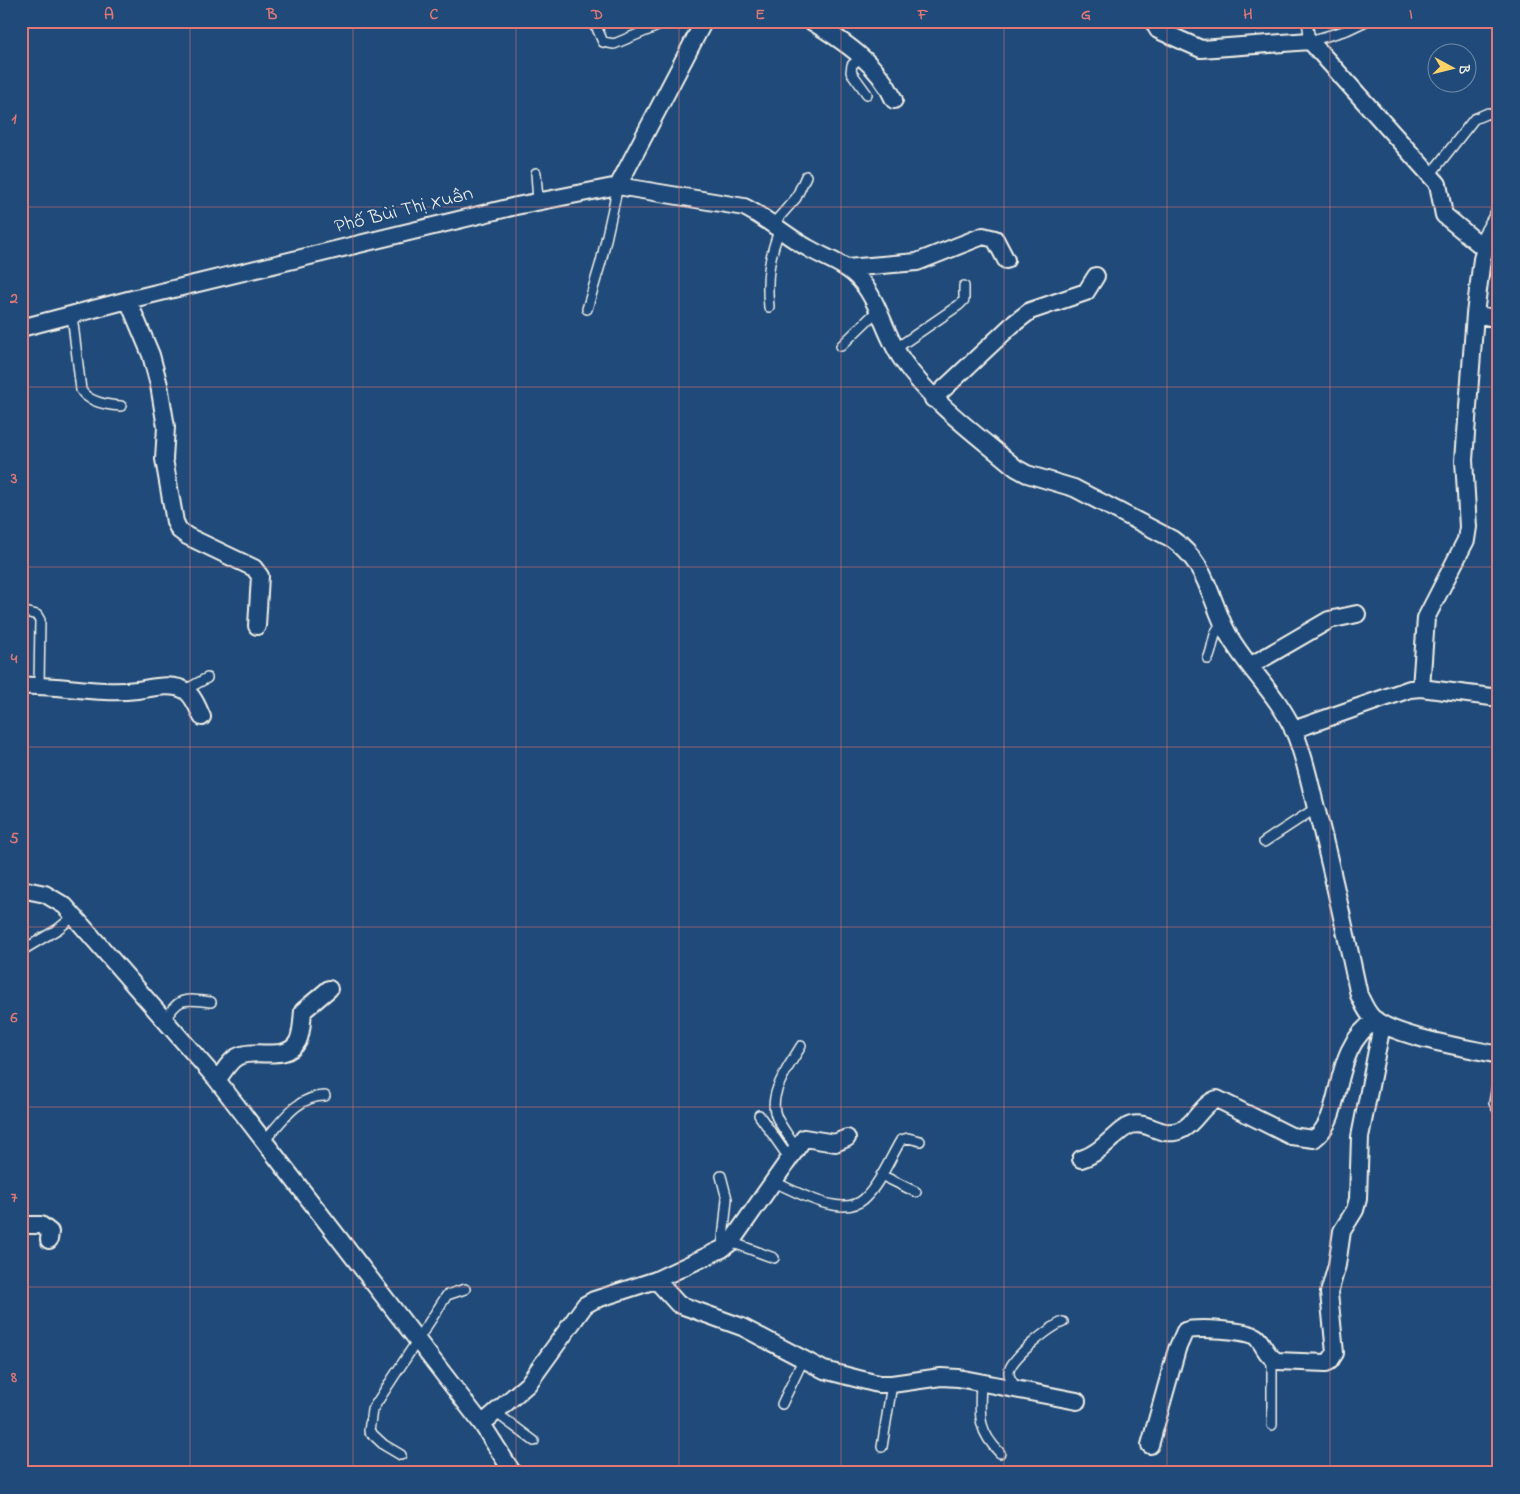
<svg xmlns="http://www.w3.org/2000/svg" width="1520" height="1494" font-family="'Indie Flower',sans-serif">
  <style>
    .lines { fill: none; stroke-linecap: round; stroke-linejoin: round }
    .service-casing { stroke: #f4f1e8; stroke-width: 12 }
    .minor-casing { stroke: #f4f1e8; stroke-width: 20 }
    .service { stroke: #1f4a7a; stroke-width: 9 }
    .minor { stroke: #1f4a7a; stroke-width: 16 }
    .grid { fill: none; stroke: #e27875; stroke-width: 1; stroke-opacity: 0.55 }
    .labels { text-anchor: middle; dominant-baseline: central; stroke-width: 4; stroke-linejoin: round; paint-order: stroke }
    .street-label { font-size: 20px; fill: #f4f1e8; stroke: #1f4a7a }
    .neatline { fill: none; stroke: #e27875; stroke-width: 2 }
    .grid-label { font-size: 16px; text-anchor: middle; font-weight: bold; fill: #e27875 }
  </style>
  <rect width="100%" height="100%" fill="#1f4a7a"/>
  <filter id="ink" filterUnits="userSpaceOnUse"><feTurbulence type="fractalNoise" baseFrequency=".02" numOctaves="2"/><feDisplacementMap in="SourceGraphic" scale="10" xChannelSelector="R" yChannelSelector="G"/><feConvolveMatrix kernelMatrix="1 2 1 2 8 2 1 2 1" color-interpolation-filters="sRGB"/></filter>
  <g filter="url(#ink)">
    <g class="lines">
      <g class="service-casing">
        <path id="service" d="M585,21L596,26L603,42L614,44L670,21
          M1307,21L1310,41L1347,30L1366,21
          M861,57L852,65L851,72L867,94
          M536,173L538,201
          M1430,175L1474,119L1488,113L1499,118
          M773,224L796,198L806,176
          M1478,243L1496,212
          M769,307C766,279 769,256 780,229
          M587,309L601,262L618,186
          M72,315L81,390C88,402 106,405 121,406
          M841,346L877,311
          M895,349L959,305L964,300V286
          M21,611L37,615L40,620L39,685
          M1208,659C1214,647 1212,631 1223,623
          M185,690L207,678
          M1264,842L1316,808
          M21,951L58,929L74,916
          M165,1020C179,996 185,999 211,1002
          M1499,1074L1494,1103L1499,1112
          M759,1115L789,1158
          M265,1140C282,1121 297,1096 325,1096
          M796,1148C790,1138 782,1128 777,1118C766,1095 790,1065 801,1046
          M881,1175L916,1192
          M721,1176L727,1199L722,1249
          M774,1182C796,1191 842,1219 864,1199C880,1184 890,1158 901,1140L908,1138L920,1141
          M731,1242L774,1258
          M981,1381C980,1414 976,1429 1000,1453
          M1017,1388C1013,1383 1008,1378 1009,1371C1012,1357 1050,1327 1063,1322
          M782,1404L803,1360
          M495,1412L534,1441
          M1272,1425V1359
          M882,1447L892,1384
          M401,1455L384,1445L369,1431L372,1410L447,1295L465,1289"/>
      </g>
      <g class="minor-casing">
        <path id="minor" d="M811,21C843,41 879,64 894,100
          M1153,21L1158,30L1201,49L1310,41L1438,184L1444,215L1485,249
          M618,186L744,207C767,218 786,236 808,248C825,258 846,264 860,280C880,303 885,336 903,361C933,404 976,434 1016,468L1027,474L1074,488L1172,539C1208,564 1209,598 1228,634C1247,668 1278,695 1294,731C1304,754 1309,780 1315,804C1332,867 1345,931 1359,995C1363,1003 1366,1012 1373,1018C1395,1037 1468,1048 1499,1055
          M847,268L917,262L983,236L995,239L1006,260
          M128,300L151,355L159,385L166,427L164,459L175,522L179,530L187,536L254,568L260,576L257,626
          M1475,314L1499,319
          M21,328L128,300L516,206L618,186L704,21
          M933,399L1012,325L1030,311L1086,292L1096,276
          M1250,666L1329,620L1357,614
          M21,686C59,684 99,695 137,690C151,688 173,682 186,691C194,697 198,708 202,717
          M1421,688L1426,618L1466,540L1468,527L1464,460L1475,314L1482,259L1485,249L1499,232
          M1293,730L1410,689L1421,688L1499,698
          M21,889L45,894L65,906L217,1080L482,1424L513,1473
          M217,1080C223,1073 229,1061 237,1057C255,1047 287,1063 298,1041C302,1033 302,1020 303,1011L329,989
          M1081,1159C1103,1153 1117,1129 1131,1125C1150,1120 1161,1140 1183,1129C1196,1122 1203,1103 1217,1099L1291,1136L1314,1139C1346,1116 1329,1049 1376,1020
          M21,1225H41L50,1232L49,1240
          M656,1280L678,1304L742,1327L824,1370L878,1384H892L941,1377L958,1378L1077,1401
          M482,1424L528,1384L585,1305L594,1300L656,1280L722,1249L731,1242L804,1138L835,1143L847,1138
          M1150,1445L1177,1349L1185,1331C1196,1327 1247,1330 1256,1337C1264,1344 1266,1356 1277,1361L1326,1363L1330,1361L1335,1353L1329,1293L1337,1265L1342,1231L1355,1210L1358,1199L1360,1137L1382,1025"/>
      </g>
      <use href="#service" class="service"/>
      <use href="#minor" class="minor"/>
    </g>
  </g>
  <path class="grid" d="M190,21V1473M353,21V1473M516,21V1473M679,21V1473M841,21V1473M1004,21V1473M1167,21V1473M1330,21V1473M21,207H1499M21,387H1499M21,567H1499M21,747H1499M21,927H1499M21,1107H1499M21,1287H1499"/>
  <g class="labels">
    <g class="street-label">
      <text transform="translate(404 211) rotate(-14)">Phố Bùi Thị Xuân</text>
    </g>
  </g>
  <rect width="1520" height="1494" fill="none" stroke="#1f4a7a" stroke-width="55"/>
  <g transform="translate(1452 68) rotate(97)"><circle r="24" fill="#1f4a7a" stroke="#748da6"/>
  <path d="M0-4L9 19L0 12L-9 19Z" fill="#ffd166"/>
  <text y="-8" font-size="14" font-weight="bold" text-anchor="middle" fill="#f4f1e8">B</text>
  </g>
  <rect x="28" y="28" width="1464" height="1438" class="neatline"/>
  <g class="grid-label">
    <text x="109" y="19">A</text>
    <text x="272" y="19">B</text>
    <text x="434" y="19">C</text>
    <text x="597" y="19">D</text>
    <text x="760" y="19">E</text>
    <text x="923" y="19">F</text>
    <text x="1086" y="19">G</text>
    <text x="1248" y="19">H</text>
    <text x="1411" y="19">I</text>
    <text x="14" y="123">1</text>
    <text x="14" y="303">2</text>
    <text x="14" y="483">3</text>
    <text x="14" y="663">4</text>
    <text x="14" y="843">5</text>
    <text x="14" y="1022">6</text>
    <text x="14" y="1202">7</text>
    <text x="14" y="1382">8</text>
  </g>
</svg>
